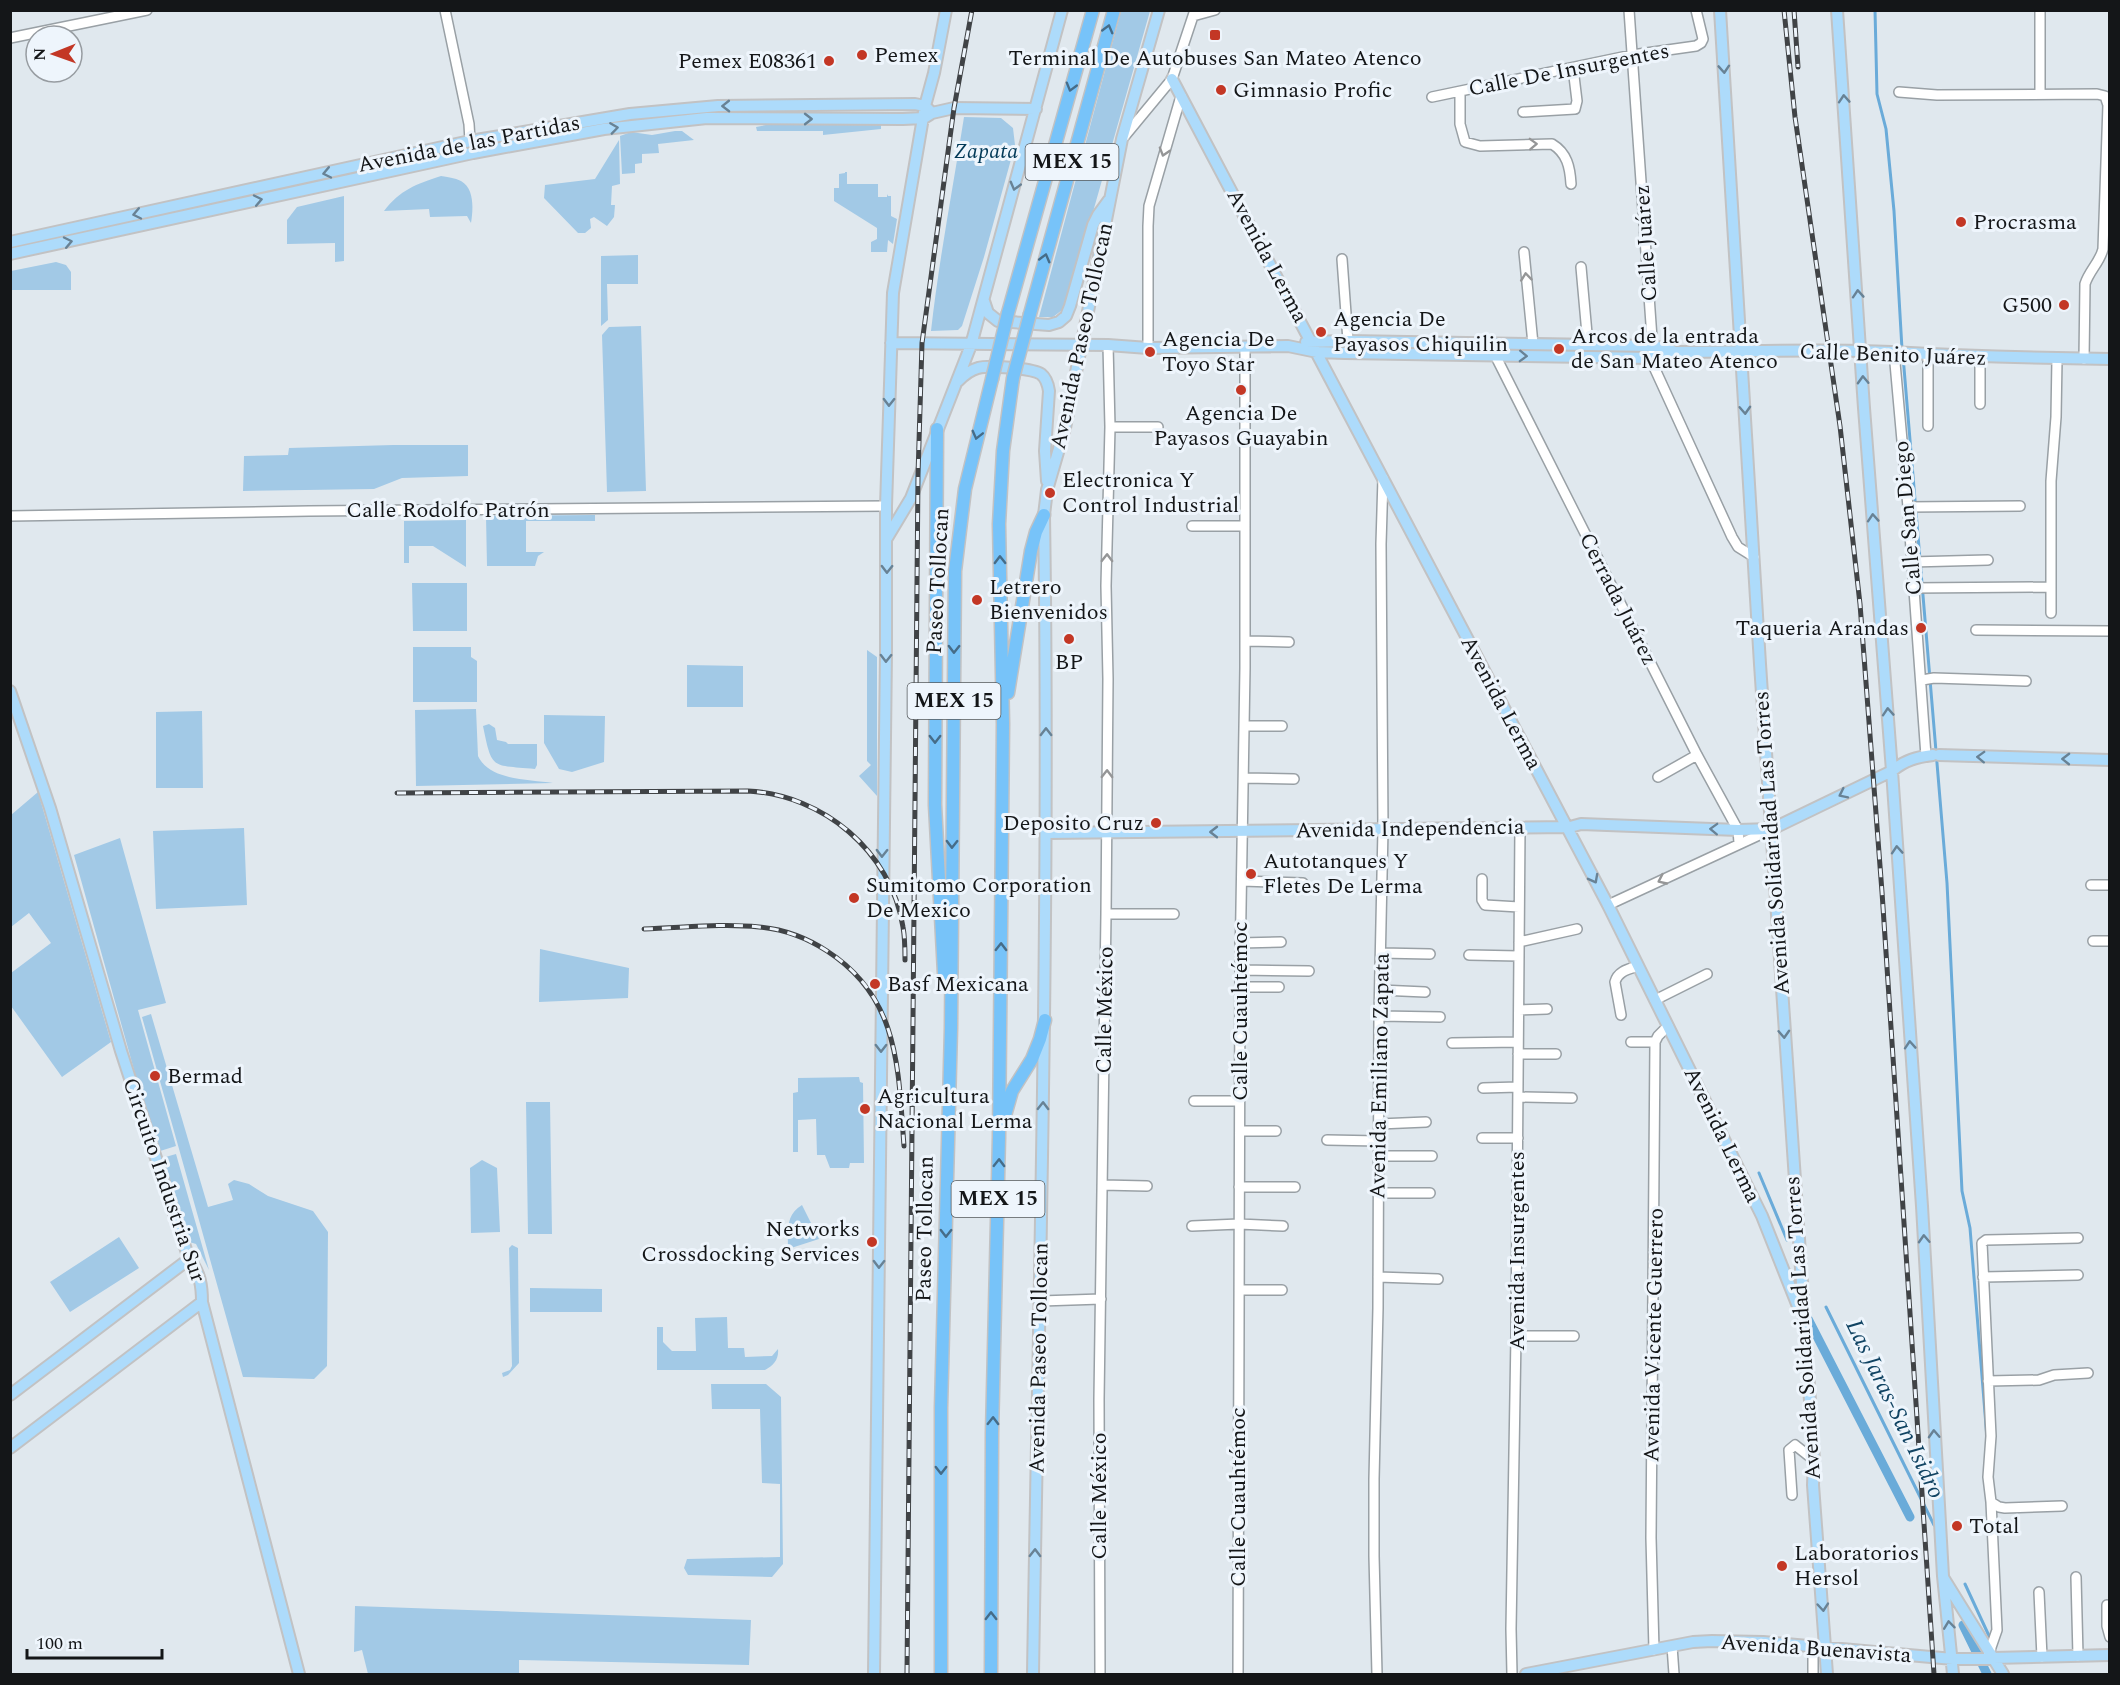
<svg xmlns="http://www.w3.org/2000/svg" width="2120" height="1685" font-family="Spectral,serif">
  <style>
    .green { fill: #a2c9e6 }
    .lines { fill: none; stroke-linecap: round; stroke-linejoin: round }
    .stream { stroke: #6aabd9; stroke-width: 3 }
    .canal { stroke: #6aabd9; stroke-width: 9 }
    .minor-casing { stroke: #99a0a5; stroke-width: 12 }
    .major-casing { stroke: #c2c2c3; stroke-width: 14 }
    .highway-casing { stroke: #c2c2c3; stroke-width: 15 }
    .minor { stroke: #fff; stroke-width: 9 }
    .major { stroke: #addbfb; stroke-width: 10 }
    .highway { stroke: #77c3f9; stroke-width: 12 }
    .rail-casing { stroke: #404346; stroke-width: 5 }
    .rail { stroke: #eef5fc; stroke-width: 3; stroke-dasharray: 9; stroke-linecap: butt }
    .highway-bridge-casing { stroke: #c2c2c3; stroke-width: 15; stroke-linecap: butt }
    .highway-bridge { stroke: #77c3f9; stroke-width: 12 }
    .oneway { stroke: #466c88 }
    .oneway2 { stroke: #688295 }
    .oneway3 { stroke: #959697 }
    .poi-dot { fill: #c33725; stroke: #eef5fc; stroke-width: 2 }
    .labels { text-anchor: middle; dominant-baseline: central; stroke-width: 6; stroke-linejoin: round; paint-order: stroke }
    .shield { fill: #eef5fc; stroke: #55595c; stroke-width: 1.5 }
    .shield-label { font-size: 21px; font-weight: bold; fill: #141618 }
    .poi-label { font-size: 22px; fill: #141618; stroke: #eef5fc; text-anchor: start }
    .street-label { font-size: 22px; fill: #141618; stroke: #eef5fc }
    .park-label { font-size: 22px; font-style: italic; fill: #023957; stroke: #eef5fc }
    .water-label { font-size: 24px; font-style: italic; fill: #114463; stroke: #eef5fc }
  </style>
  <rect width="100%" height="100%" fill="#e0e8ee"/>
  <path class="green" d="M1121,11H1150L1066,307L1053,317H1039Z
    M964,117L1001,118L1013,128L1015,145L984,257L962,326L958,330L931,331C939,259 953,188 964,117Z
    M791,120L881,121V129L823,135V131H757L756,127Z
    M675,131H682L694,140L658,144L659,153L642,154V163L635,164V173L622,174L620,136L631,132L652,135Z
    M619,140L620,184L612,186L611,205H615L614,217L607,226L594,217L590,219L591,228L585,233H578L544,198L545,185L595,179Z
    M845,172H847V184H878V197H887V194L888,196H891V216L897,219L893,244L888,240L887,252H871V242L877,239V228L834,201V188H839V174L845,173Z
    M441,176C447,177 455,178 461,181C475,189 473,210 471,223L467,216L430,217L429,209L384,211C400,190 416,184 441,176Z
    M344,196V261L335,262V243L287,244V220L297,207Z
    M638,255V284H607L608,320L601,326V256Z
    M56,262L66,265L71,272V290H11V271Z
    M641,326L646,491L607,492L602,335L609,327Z
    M393,445H468V476L402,478L374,489L243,491L244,456L288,455L289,448Z
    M595,515V521H526V552H544L538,556L535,566H487L486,516Z
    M466,520V567L433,546H409V563H404V521Z
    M412,583H467V631H413Z
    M413,647H471V657L477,661V702H413Z
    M867,650L877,657V796L859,776L871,765L867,761Z
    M687,665L743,666V707H687Z
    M476,709L478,756C490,781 529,779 553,783L416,786L415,710Z
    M202,711L203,788H156V712Z
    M544,715L605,716L604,762L572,772L559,769L544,743Z
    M489,724L495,728L497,740L506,742L508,744H537V765L535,769C491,765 492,770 483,726Z
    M38,792L111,1042L62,1077L11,1006V973L51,943L29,913L11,927V815Z
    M244,828L247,905L156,909L153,831Z
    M120,838L166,1003L138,1010L176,1146L157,1152L74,855Z
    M540,949L629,968L628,998L539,1002Z
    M151,1014L208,1207L233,1200L228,1184L234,1180L249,1184L268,1196L313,1211L328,1232L327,1366L314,1379L243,1377L142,1017Z
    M859,1077L860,1082L863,1083L864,1163H850L849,1168H830L825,1155H817L816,1119L798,1120V1152H793V1093L798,1092V1078Z
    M526,1102H550L552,1234H528Z
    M176,1154L209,1270L196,1244L186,1241L162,1158Z
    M482,1160L497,1168L500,1232L471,1233L470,1168Z
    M802,1205L819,1239L788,1249C788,1232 785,1215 802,1205Z
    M119,1237L139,1268L70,1312L50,1282Z
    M512,1245L518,1248L519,1363L508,1375L503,1377L502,1373L510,1370L512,1366L509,1248Z
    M530,1288L602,1289V1312H530Z
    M727,1317L728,1348H744L745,1357L772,1356L778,1349C779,1359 774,1365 765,1370H657V1327H663V1342L672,1351H696L695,1318Z
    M711,1384H766L781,1397L783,1564L772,1577L688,1575L684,1568L687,1559L780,1557V1484L762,1483L760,1409H712Z
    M355,1606L751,1620L749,1665L519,1660V1674H368L362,1650L354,1652Z"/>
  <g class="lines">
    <path class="stream" d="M1875,10L1877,94L1886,129L1894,211L1902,349
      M1903,356L1947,883L1962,1191L1970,1228L1987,1438
      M1759,1173L1787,1240
      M1826,1307L1934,1525
      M1965,1584L1990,1638"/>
    <path class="canal" d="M1805,1313L1910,1517
      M1963,1625L1987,1674"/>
    <g class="minor-casing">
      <path id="minor" d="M445,10L469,124L470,141
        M1629,10L1654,367L1732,537L1738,547L1754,557
        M2040,10V94
        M1193,16L1215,10
        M10,38L147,10
        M1460,92V124L1465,142L1480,146L1552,144C1567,153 1570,167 1571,184
        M1899,92L1937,95L2097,94L2105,96
        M1432,97L1632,55L1696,46L1701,43L1703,39L1696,10
        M1523,112L1575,109L1577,101L1573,68
        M1124,137L1172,79L1195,10
        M1524,252L1533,344
        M1342,259L1348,341
        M1581,267L1588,345
        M1148,348V226L1149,206L1181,96
        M1894,352L1908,507L1926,756
        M1495,355L1697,755L1738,830L1739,843
        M1928,355V426
        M2084,359L2085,284C2089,271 2100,262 2103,249L2108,105L2105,96
        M1980,404V357
        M1110,427H1158
        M1908,507L2020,506
        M10,516L309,511L886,506
        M1192,526H1245
        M1911,562L1988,560
        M1913,588L2051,587
        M2051,613V481L2056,417L2057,359
        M1976,630L2110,631
        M1245,641L1289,642
        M1922,680L1934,678L2026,681
        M1244,726H1282
        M1658,777L1697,755
        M1244,778L1294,779
        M1482,879V900L1485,905L1519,907
        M1242,881L1303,883
        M2091,885H2110
        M1608,905L1770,830
        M1106,914H1174
        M2093,941H2110
        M1519,942L1577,929
        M1240,943L1281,942
        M1381,953L1430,954
        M1469,955L1519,956
        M1240,970L1309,971
        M1240,987H1279
        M1380,990L1425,992
        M1655,1000L1707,974
        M1519,1010L1547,1009
        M1621,1015L1615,982C1618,971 1629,969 1638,966
        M1379,1016L1440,1017
        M1631,1042H1655
        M1452,1043L1518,1042
        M1518,1054H1556
        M1483,1088L1518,1087
        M1518,1097L1572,1098
        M1194,1101H1239
        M1379,1124L1426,1122
        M1240,1131H1276
        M1482,1138H1518
        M1327,1140L1379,1141
        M1379,1156H1432
        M1102,1185L1147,1186
        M1239,1187H1295
        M1378,1193H1430
        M1192,1226L1239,1224L1283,1226
        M1378,1277L1438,1279
        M1983,1277L2078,1275
        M1239,1290H1282
        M1041,1301L1101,1299
        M1516,1336H1574
        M1988,1381L2039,1380L2054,1375L2088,1373
        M1792,1495L1789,1450L1795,1445L1814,1460
        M2062,1506L2005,1508L1999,1507L1991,1502L1988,1477L1991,1436L1982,1243L1986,1240L2078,1238
        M2076,1577L2078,1656
        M2039,1592L2042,1657
        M2107,1605V1626L2110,1637
        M1672,1646L1674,1674
        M1813,1646V1674
        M1654,1650L1651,1538L1655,1042L1658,1036L1668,1026
        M1989,1653L1997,1630L1991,1502
        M1100,1674L1099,1399L1106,914L1108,679L1106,586L1110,427L1108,345
        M1238,1674L1240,968L1245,668V347
        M1377,1674L1374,1556V1479L1378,1308L1379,1016L1383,829L1381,544L1383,478
        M1512,1674L1511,1629L1516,1336L1520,827"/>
    </g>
    <g class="major-casing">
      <path id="major" d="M1720,10L1760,664L1814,1460L1813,1485L1827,1674
        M1837,10L1864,408L1892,771L1922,1206L1943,1576L1953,1674
        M1172,79L1608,905L1762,1216L1799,1309
        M10,242L470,141L630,114L718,106L915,104L925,106L930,111
        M10,254L473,153L604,129L707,118L903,119L924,118L932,113L954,108L1036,109
        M984,301L988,313L998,321L1049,325L1059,322L1066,316L1070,306L1093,225L1098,215L1109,200
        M1306,342L1348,341L1654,346L1673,351
        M891,343L1108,345L1148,348L1288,346L1317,352L1345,353L1653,358L1677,352C1748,352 1820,348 1891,352C1964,356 2036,358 2110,359
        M958,381C964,375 970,370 978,368C988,365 1032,368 1041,374C1046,378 1048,384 1049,391L1045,451L1047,481
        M887,538L911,498L971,345L1062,10
        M10,691L50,808L121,1051L189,1259C200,1272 202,1286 202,1302L299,1674
        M1939,755L2110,760
        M1047,833L1570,827L1581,824L1738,830L1772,829L1892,771C1905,760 1917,757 1933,755
        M10,1395L189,1259
        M10,1448L202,1302
        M1944,1579L2003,1674
        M874,1674L886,652V506L893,293L925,106L934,73L946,10
        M1033,1674C1039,1288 1050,902 1044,515L1047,490L1065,428L1122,139L1159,10
        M1526,1674L1693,1642L1712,1641L1763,1642L1953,1659L2110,1655"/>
    </g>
    <g class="highway-casing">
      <path id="highway" d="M1008,313L1093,10
        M1030,314L1114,10
        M937,429L935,805L944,973
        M1008,693L1031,551L1036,532L1044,515
        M1004,1119L1012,1091L1032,1059L1040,1039L1045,1020
        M941,1674V1408L951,1028L955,571L965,489L992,379
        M991,1674L992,1433L999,1137L1003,724L999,524L1003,451L1013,378"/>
    </g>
    <use href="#minor" class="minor"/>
    <use href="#major" class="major"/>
    <use href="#highway" class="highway"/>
    <g class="rail-casing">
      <path id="rail" d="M1784,10L1795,117L1840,426L1860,604L1882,892L1934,1674
        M1794,10L1798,67
        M397,793L748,791C823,795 891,851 903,927C905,938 905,949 905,960
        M644,929C682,928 721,923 759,927C783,929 807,938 827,951C900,998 898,1069 904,1146
        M907,1674L918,475L922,343L954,108L972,10"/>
    </g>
    <use href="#rail" class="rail"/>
    <g class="highway-bridge-casing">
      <path id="highway-bridge" d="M1013,378L1030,314
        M992,379L1008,313"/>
    </g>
    <use href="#highway-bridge" class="highway-bridge"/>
  </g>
  <defs><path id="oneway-chevron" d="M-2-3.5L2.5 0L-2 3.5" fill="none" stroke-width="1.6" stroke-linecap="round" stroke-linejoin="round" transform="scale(1.5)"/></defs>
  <g class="oneway">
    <use href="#oneway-chevron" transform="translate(1108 29) rotate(-75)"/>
    <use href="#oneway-chevron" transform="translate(1071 87) rotate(106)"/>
    <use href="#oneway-chevron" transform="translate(1045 258) rotate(-75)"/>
    <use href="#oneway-chevron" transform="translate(977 435) rotate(104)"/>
    <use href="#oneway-chevron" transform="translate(1000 560) rotate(-91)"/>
    <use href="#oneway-chevron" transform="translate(954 649) rotate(91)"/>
    <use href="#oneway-chevron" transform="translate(935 739) rotate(90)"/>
    <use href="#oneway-chevron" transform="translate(952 844) rotate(91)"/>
    <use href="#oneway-chevron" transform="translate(1001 947) rotate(-89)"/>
    <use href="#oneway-chevron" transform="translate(999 1163) rotate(-89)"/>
    <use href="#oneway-chevron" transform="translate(946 1233) rotate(91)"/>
    <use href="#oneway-chevron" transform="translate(993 1421) rotate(-89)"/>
    <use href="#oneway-chevron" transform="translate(941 1470) rotate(90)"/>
    <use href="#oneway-chevron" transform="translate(991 1616) rotate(-90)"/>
  </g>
  <g class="oneway2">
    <use href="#oneway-chevron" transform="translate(1724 69) rotate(86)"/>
    <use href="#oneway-chevron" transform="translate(1844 99) rotate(-94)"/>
    <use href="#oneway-chevron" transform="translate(726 106) rotate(179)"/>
    <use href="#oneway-chevron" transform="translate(808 119)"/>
    <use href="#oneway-chevron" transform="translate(614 128) rotate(-8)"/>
    <use href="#oneway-chevron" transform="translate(327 173) rotate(168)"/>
    <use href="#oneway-chevron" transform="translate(1015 186) rotate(105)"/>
    <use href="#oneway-chevron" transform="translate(258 200) rotate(-12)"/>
    <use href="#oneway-chevron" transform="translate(137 214) rotate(168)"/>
    <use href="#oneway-chevron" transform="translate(68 242) rotate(-12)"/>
    <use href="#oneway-chevron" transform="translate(1858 294) rotate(-94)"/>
    <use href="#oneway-chevron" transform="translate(1523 356) rotate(2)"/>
    <use href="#oneway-chevron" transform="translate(1863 380) rotate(-92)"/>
    <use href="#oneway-chevron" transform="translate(889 402) rotate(91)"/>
    <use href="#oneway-chevron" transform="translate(1745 410) rotate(87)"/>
    <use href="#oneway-chevron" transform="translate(1873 518) rotate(-94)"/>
    <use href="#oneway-chevron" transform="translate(887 569) rotate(91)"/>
    <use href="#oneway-chevron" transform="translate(886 658) rotate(91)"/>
    <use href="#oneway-chevron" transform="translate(1888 712) rotate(-94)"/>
    <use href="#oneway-chevron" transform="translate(1046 732) rotate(-90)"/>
    <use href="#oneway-chevron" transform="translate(1981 757) rotate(-178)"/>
    <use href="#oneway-chevron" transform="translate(2066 759) rotate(-179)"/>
    <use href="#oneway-chevron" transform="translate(1843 794) rotate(154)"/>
    <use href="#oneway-chevron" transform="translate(1714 829) rotate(-178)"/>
    <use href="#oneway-chevron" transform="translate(1214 832) rotate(180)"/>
    <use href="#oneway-chevron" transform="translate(1897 850) rotate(-94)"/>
    <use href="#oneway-chevron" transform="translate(882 853) rotate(91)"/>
    <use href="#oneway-chevron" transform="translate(1594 879) rotate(62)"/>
    <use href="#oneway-chevron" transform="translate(1784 1034) rotate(87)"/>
    <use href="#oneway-chevron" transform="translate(1910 1045) rotate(-94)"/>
    <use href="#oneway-chevron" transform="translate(881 1048) rotate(90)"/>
    <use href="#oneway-chevron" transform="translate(1043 1106) rotate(-89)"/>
    <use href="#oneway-chevron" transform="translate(1924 1239) rotate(-93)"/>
    <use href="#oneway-chevron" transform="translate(879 1264) rotate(91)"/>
    <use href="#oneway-chevron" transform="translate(1934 1434) rotate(-93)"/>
    <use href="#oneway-chevron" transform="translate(1035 1553) rotate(-89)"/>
    <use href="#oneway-chevron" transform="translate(1823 1607) rotate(85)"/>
    <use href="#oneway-chevron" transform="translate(1949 1625) rotate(-97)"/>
  </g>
  <g class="oneway3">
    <use href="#oneway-chevron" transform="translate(1533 144) rotate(-2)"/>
    <use href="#oneway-chevron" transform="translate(1164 152) rotate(107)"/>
    <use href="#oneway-chevron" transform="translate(1526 277) rotate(-96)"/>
    <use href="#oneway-chevron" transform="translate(1107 558) rotate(-89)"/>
    <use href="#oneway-chevron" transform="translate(1107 774) rotate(-89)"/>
    <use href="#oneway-chevron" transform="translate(1662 880) rotate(155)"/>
  </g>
  <g class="poi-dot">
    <rect x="1209" y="29" width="12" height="12" rx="3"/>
    <circle cx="862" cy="55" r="6"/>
    <circle cx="829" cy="61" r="6"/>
    <circle cx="1221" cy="90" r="6"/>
    <circle cx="1961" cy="222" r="6"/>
    <circle cx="2064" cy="305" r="6"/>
    <circle cx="1321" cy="332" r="6"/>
    <circle cx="1559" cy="349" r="6"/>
    <circle cx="1150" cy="352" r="6"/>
    <circle cx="1241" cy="390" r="6"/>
    <circle cx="1050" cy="493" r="6"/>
    <circle cx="977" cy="600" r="6"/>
    <circle cx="1921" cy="628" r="6"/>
    <circle cx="1069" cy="639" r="6"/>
    <circle cx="1156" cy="823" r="6"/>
    <circle cx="1251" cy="874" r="6"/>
    <circle cx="854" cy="898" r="6"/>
    <circle cx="875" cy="984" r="6"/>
    <circle cx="155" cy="1076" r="6"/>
    <circle cx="865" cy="1109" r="6"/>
    <circle cx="872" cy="1242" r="6"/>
    <circle cx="1957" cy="1526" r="6"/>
    <circle cx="1782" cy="1566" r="6"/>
  </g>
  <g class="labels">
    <g class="shield">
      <rect x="1025.5" y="144" width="93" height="36" rx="4.5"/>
      <rect x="907.5" y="683" width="93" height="36" rx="4.5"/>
      <rect x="951.5" y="1181" width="93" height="36" rx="4.5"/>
    </g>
    <g class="shield-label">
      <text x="1072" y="162">MEX 15</text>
      <text x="954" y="701">MEX 15</text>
      <text x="998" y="1199">MEX 15</text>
    </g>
    <g class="poi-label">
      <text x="874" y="55">Pemex</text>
      <text x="1215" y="58" text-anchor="middle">Terminal De Autobuses San Mateo Atenco</text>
      <text x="817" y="61" text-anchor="end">Pemex E08361</text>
      <text x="1233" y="90">Gimnasio Profic</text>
      <text x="1973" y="222">Procrasma</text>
      <text x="2052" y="305" text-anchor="end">G500</text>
      <text x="1333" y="319">Agencia De<tspan x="1333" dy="25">Payasos Chiquilin</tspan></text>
      <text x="1571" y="336">Arcos de la entrada<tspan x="1571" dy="25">de San Mateo Atenco</tspan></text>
      <text x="1162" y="339">Agencia De<tspan x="1162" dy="25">Toyo Star</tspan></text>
      <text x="1241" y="413" text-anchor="middle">Agencia De<tspan x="1241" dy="25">Payasos Guayabin</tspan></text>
      <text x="1062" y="480">Electronica Y<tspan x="1062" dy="25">Control Industrial</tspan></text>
      <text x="989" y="587">Letrero<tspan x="989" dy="25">Bienvenidos</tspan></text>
      <text x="1909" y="628" text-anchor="end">Taqueria Arandas</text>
      <text x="1069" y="662" text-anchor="middle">BP</text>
      <text x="1144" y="823" text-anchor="end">Deposito Cruz</text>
      <text x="1263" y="861">Autotanques Y<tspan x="1263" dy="25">Fletes De Lerma</tspan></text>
      <text x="866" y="885">Sumitomo Corporation<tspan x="866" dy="25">De Mexico</tspan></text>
      <text x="887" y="984">Basf Mexicana</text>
      <text x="167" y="1076">Bermad</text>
      <text x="877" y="1096">Agricultura<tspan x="877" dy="25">Nacional Lerma</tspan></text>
      <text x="860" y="1229" text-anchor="end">Networks<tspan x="860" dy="25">Crossdocking Services</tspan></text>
      <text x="1969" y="1526">Total</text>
      <text x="1794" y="1553">Laboratorios<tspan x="1794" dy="25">Hersol</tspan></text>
    </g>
    <g class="street-label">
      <text transform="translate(1569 70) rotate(-11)">Calle De Insurgentes</text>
      <text transform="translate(469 144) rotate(-11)">Avenida de las Partidas</text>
      <text transform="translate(1646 243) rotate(-94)">Calle Juárez</text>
      <text transform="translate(1267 256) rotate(62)">Avenida Lerma</text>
      <text transform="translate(1082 336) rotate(-78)">Avenida Paseo Tollocan</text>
      <text transform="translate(1893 355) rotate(2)">Calle Benito Juárez</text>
      <text x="448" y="510">Calle Rodolfo Patrón</text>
      <text transform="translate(1908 518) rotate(-95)">Calle San Diego</text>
      <text transform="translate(938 581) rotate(-87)">Paseo Tollocan</text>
      <text transform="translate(1618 599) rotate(63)">Cerrada Juárez</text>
      <text transform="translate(1501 703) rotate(62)">Avenida Lerma</text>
      <text transform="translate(1410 829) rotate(-1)">Avenida Independencia</text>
      <text transform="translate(1772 843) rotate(-94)">Avenida Solidaridad Las Torres</text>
      <text transform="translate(1105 1010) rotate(-89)">Calle México</text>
      <text transform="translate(1240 1011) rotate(-90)">Calle Cuauhtémoc</text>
      <text transform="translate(1380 1076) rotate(-89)">Avenida Emiliano Zapata</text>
      <text transform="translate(1722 1135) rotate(64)">Avenida Lerma</text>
      <text transform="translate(164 1180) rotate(71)">Circuito Industria Sur</text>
      <text transform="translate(925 1229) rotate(-89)">Paseo Tollocan</text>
      <text transform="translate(1517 1251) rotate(-90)">Avenida Insurgentes</text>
      <text transform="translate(1803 1328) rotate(-94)">Avenida Solidaridad Las Torres</text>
      <text transform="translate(1654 1335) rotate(-89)">Avenida Vicente Guerrero</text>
      <text transform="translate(1039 1358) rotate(-89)">Avenida Paseo Tollocan</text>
      <text transform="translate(1099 1496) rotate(-90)">Calle México</text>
      <text transform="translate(1238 1497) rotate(-90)">Calle Cuauhtémoc</text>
      <text transform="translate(1816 1649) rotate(4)">Avenida Buenavista</text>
    </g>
    <g class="park-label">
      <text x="986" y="151">Zapata</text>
    </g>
    <g class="water-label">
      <text transform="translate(1895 1409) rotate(64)">Las Jaras-San Isidro</text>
    </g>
  </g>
  <rect width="2120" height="1685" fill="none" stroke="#141618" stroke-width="24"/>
  <g transform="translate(54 54) rotate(269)"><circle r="28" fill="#eef5fc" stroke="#979ca1" stroke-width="1.5"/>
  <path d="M0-4.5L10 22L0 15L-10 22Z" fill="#c33725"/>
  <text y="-9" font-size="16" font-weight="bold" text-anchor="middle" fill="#141618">N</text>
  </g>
  <path d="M27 1649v9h135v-9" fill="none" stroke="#141618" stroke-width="3"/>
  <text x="36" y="1649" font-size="18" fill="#141618" stroke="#eef5fc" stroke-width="4.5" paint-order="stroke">100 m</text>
</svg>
